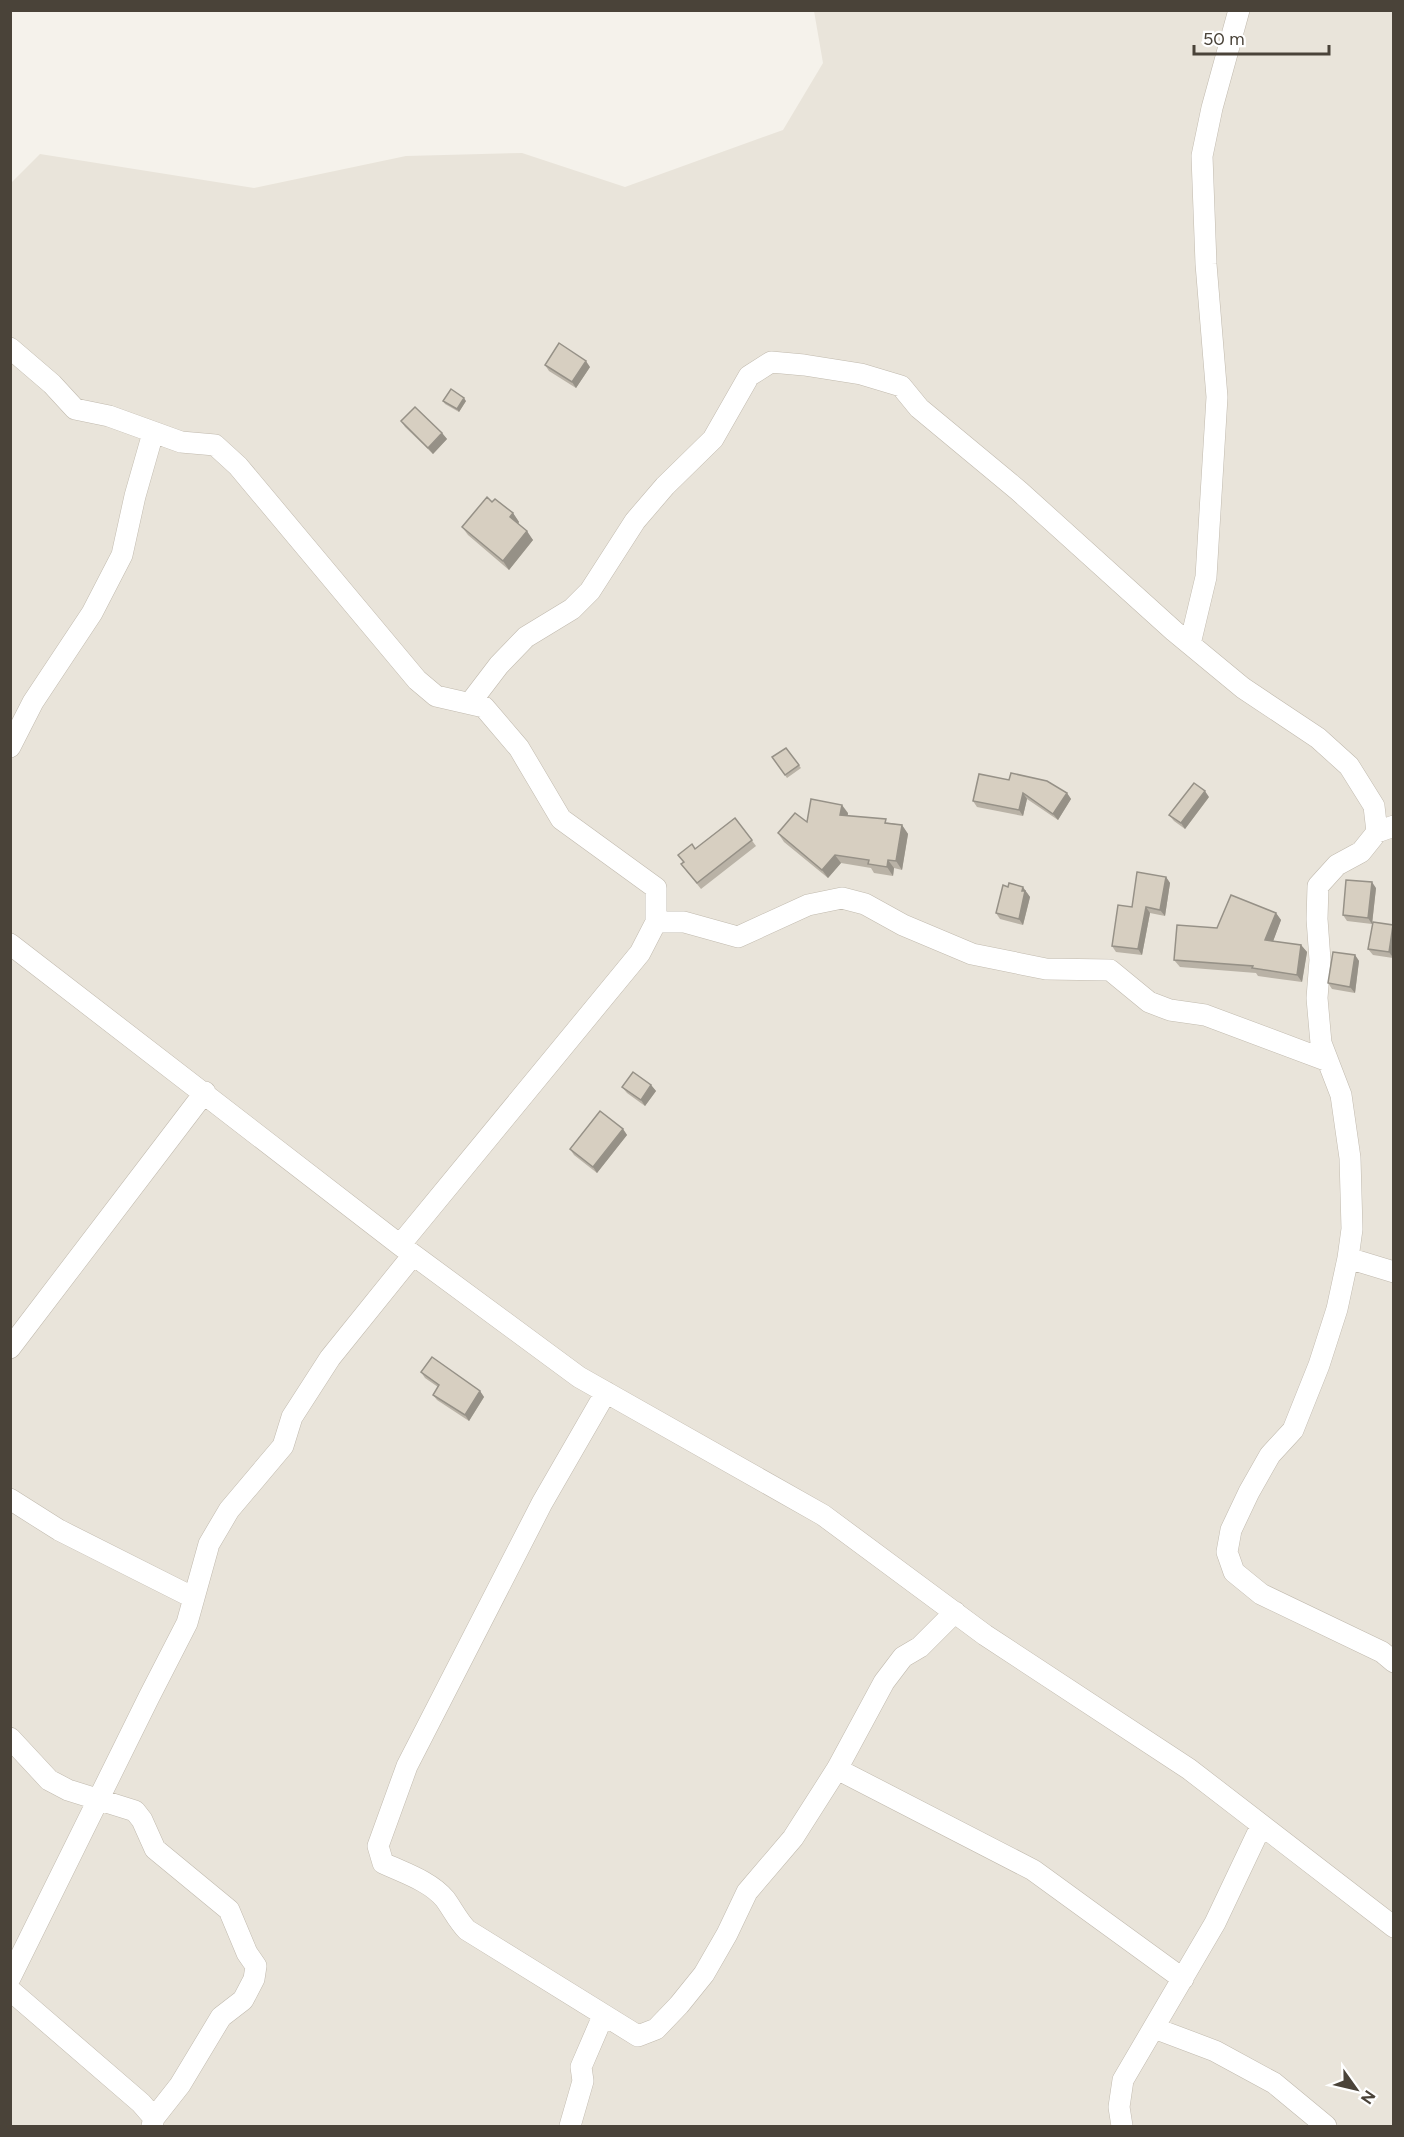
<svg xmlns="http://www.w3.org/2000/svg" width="1404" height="2137" font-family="Figtree,sans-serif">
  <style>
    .residential { fill: #e9e4da }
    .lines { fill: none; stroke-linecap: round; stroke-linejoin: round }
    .street-casing { stroke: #c1baae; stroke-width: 22 }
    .street { stroke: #fff; stroke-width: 21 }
    .wall { fill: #b9b2a6 }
    .shaded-wall { fill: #969187 }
    .building { fill: #d7cfc1; stroke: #969187; stroke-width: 1.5 }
  </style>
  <rect width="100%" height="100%" fill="#f5f2eb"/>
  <path class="residential" d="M814,11H1393V2126H11V183L40,154L254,188L406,156L522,153L625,187L783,130L823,63Z"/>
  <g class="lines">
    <g class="street-casing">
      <path id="street" d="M10,348L52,384L75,409L109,416L181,442L215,445L238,466L417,680L436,696L484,707L519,748L561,819L656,888V922L640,953L400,1245
        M1190,644L1206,577L1217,397L1206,264L1202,156L1212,108L1239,10
        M470,703L499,665L526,637L572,609L590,591L635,521L665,486L713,439L749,376L771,362L804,365L861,374L901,386L919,408L1019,491L1174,631L1243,688L1318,738L1349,766L1374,806L1377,832
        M10,747L33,702L92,613L122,555L135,496L153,433
        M1394,826L1377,832L1361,852L1337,865L1318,886L1317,919L1320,960L1317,998L1321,1043L1341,1095L1350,1158L1352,1229L1348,1258L1337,1309L1319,1365L1293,1430L1270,1455L1249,1492L1231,1530L1227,1552L1234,1572L1261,1594L1382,1652L1394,1662
        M656,922H684L738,937L808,905L842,898L865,904L903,925L972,954L1046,969L1110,970L1149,1002L1170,1010L1205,1015L1328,1061
        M10,944L400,1245L579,1377L823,1515L985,1635L1189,1769L1394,1927
        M1348,1258L1394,1272
        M10,1348L205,1092
        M606,1392L542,1503L407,1766L378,1846L383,1863C404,1873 430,1881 445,1899C453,1910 458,1921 467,1930L638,2036L656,2029L679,2005L704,1974L727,1934L747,1892L793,1838L837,1769L884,1682L903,1657L920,1647L955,1612
        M10,1499L59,1530L194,1598
        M10,1738L49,1780L68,1790L135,1811L142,1820L155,1849L229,1910L247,1953L256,1966L254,1979L243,2000L221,2017L180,2085L154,2118L152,2126
        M837,1769L1033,1870L1183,1979
        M10,1978L149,1697L187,1623L209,1544L229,1510L283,1446L292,1417L330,1358L413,1255
        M10,1990L141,2103L154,2118
        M1154,2028L1215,2051L1274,2083L1326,2126
        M570,2126L583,2081L581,2067L603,2016
        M1122,2126L1119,2107L1123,2080L1215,1923L1261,1826"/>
    </g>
    <use href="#street" class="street"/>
  </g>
  <path class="wall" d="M545,365L590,367L576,388L549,371Z
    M443,401H466L459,412L445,404Z
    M401,421L442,433L447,439L433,454L405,427Z
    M492,502L513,513L519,522L518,524L533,540L509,570L468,535L462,527Z
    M786,748L801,768L787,778L772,757Z
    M979,774L1067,793L1071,799L1058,820L1027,799L1023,816L977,807L973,801Z
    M1209,797L1185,829L1174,821L1169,815Z
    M848,813V816L902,825L908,834L902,870L894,868L893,876L874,873L871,868L841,863L828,878L784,842L778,833Z
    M735,818L756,846L701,889L681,864L683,862L678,855L695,849Z
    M1166,877L1170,883L1165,916L1150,913L1142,955L1116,952L1112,946Z
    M1008,887L1027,893L1030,897L1023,925L1000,919L996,913Z
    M1376,888L1372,924L1347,921L1343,915Z
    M1276,913L1281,920L1273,941L1301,945L1307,952L1302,982L1258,976L1256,973L1180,967L1174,960L1217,928Z
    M1373,922L1393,958L1373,955L1368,949Z
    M1355,955L1359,961L1355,993L1332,989L1328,983Z
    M651,1085L656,1091L645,1106L627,1093L622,1087Z
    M623,1129L627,1135L597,1173L574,1155L570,1149Z
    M421,1372L480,1391L484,1397L469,1421L437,1400L433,1395L438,1387L425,1378Z"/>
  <path class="shaded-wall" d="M586,361L590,367L576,388L572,382Z
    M464,398L466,401L459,412L457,409Z
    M442,433L447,439L433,454L428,448Z
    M513,513L519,522L516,526L510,517Z
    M527,531L533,540L509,570L503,561Z
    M1205,791L1209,797L1185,829L1181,823Z
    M1023,793L1027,799L1023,816L1019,810Z
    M1067,793L1071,799L1058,820L1053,814Z
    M842,805L848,813L846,824L840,815Z
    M902,825L908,834L902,870L896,861Z
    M835,855L841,863L828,878L822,870Z
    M888,860L894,868L893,876L887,867Z
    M1166,877L1170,883L1165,916L1160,910Z
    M1372,882L1376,888L1372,924L1368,918Z
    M1023,887L1030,897L1023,925L1019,919Z
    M1146,907L1150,913L1142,955L1138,949Z
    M1276,913L1281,920L1271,947L1265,940Z
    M1393,925L1394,954L1393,958L1389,952Z
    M1301,945L1307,952L1302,982L1297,975Z
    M1355,955L1359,961L1355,993L1350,987Z
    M651,1085L656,1091L645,1106L641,1100Z
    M623,1129L627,1135L597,1173L593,1167Z
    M480,1391L484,1397L469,1421L465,1415Z"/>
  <path class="building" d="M559,343L586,361L572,382L545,365Z
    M451,389L464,398L457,409L443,401Z
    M415,407L442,433L428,448L401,421Z
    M487,497L492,502L495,499L513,513L510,517L527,531L503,561L462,527Z
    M786,748L799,765L785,775L772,757Z
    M1011,773L1047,781L1067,793L1053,814L1023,793L1019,810L973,801L979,774L1009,780Z
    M1194,783L1205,791L1181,823L1169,815Z
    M811,799L842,805L840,815L886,819L885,823L902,825L896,861L888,860L887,867L868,864L869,860L835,855L822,870L778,833L795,813L807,822Z
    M735,818L752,840L697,883L681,864L684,862L678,855L692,844L695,849Z
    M1137,872L1166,877L1160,910L1146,907L1138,949L1112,946L1118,905L1132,907Z
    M1346,880L1372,882L1368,918L1343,915Z
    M1009,883L1023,887L1022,891H1025L1019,919L996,913L1003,885L1008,887Z
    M1231,895L1276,913L1265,940L1301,945L1297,975L1252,968L1253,966L1174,960L1177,925L1217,928Z
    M1373,922L1393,925L1389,952L1368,949Z
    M1333,952L1355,955L1350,987L1328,983Z
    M633,1072L651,1085L641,1100L622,1087Z
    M600,1111L623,1129L593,1167L570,1149Z
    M432,1357L480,1391L465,1415L433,1395L439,1385L421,1372Z"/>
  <rect width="1404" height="2137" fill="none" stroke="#4a4339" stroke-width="24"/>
  <g transform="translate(1356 2089) rotate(124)" stroke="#ffffff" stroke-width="4.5" paint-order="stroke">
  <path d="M0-4.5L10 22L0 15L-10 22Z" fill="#4a4339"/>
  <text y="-9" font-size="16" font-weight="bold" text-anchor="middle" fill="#4a4339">N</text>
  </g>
  <path d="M1194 45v9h135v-9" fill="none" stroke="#4a4339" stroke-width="3"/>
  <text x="1203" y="45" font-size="18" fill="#4a4339" stroke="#ffffff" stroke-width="4.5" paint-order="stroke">50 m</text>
</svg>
